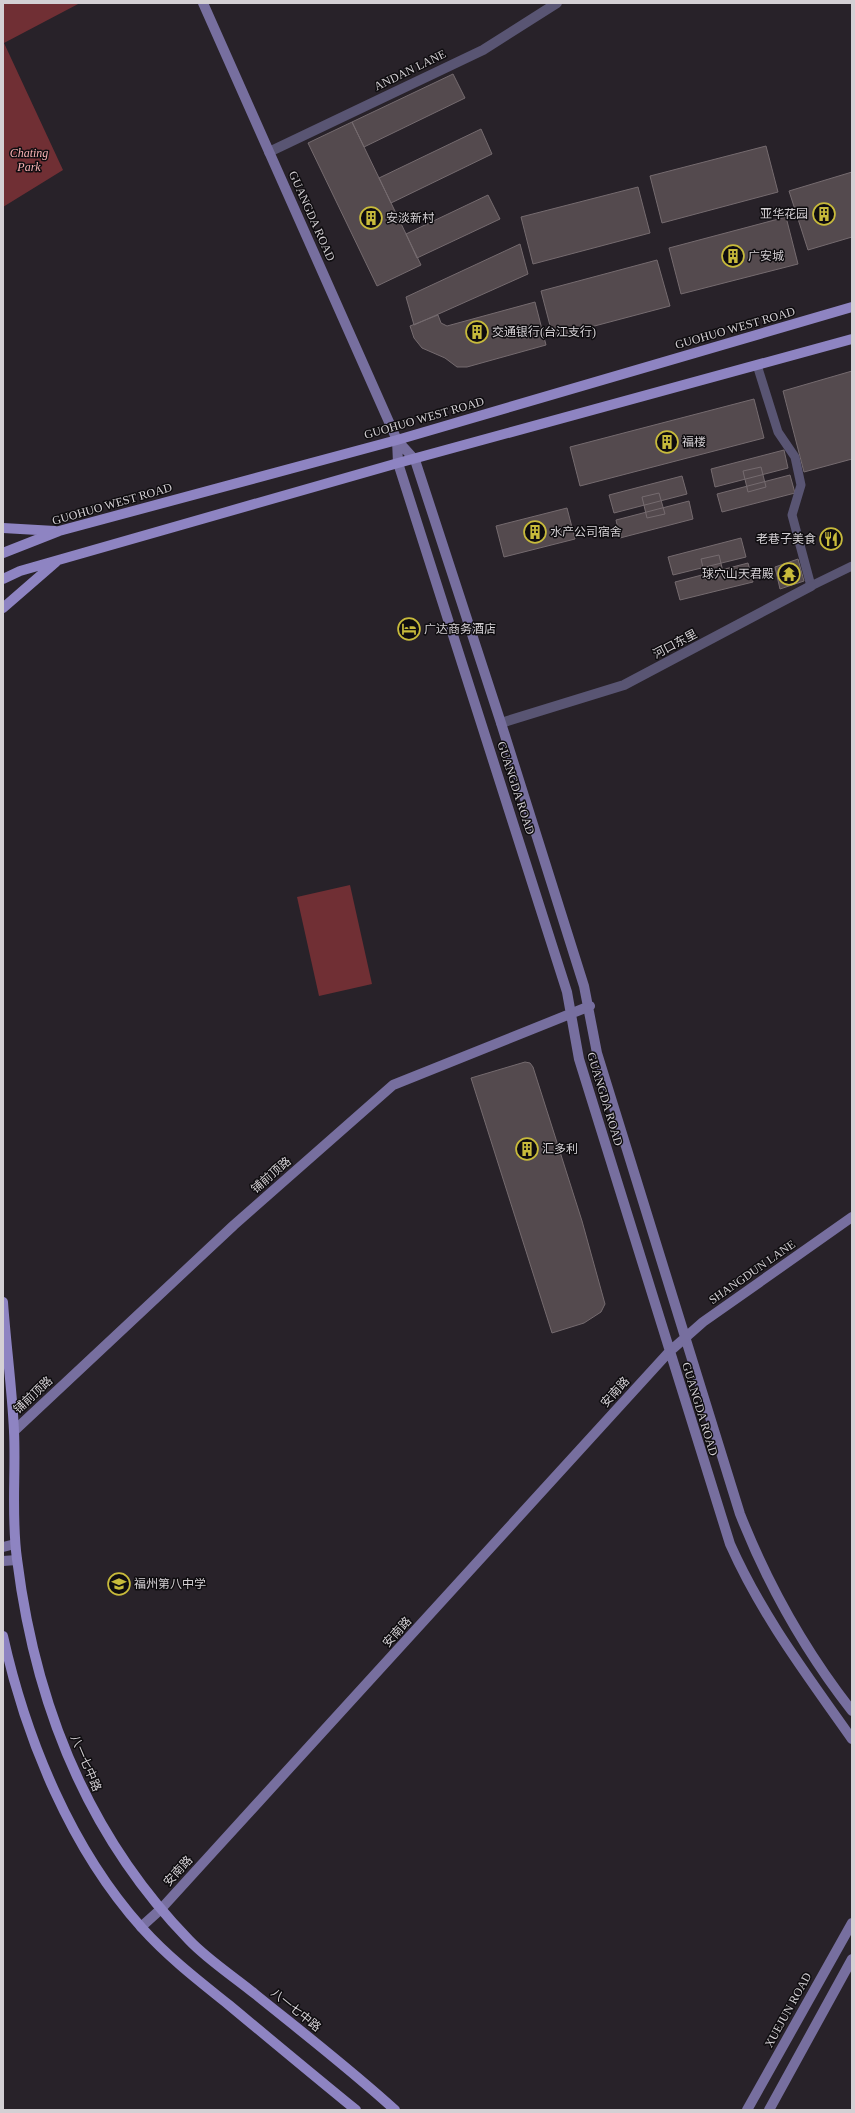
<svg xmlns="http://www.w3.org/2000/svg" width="855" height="2113" font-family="'Times New Roman','Noto Sans SC',serif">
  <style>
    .green { fill: #702f34 }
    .building { fill: #544a4e; stroke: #756b6f }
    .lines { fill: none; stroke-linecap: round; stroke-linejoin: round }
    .lane { stroke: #595573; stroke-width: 9 }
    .street { stroke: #595573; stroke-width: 10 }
    .secondary { stroke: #776f9f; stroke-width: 10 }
    .primary { stroke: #8e84c2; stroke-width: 10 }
    .labels { text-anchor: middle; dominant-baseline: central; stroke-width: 3; stroke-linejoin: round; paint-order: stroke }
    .street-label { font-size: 12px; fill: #d4d0d4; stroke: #0f0d10 }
    .park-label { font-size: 12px; font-style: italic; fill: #f7b1b3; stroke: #0f0d10 }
    .poi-label { font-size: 12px; fill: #d4d0d4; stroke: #0f0d10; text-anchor: start }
  </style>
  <rect width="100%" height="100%" fill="#282229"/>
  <path class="green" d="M3,3H80L4,43L63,170L3,207Z
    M350,885L372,984L319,996L297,897Z"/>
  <path class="building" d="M453,74L465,98L364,147L352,122Z
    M352,122L421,265L377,286L308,143Z
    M481,129L492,154L391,203L379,178Z
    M766,146L778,192L662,223L650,176Z
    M852,172V237L808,250L789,191Z
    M638,187L650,233L533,264L521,217Z
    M488,195L500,219L417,258L406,234Z
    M786,217L798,264L681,294L669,248Z
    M520,244L528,274L414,325L406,297Z
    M657,260L670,306L553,337L541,291Z
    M535,302L546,345L467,367H457L445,358L422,348L414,338L410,326L438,315L441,323L447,326Z
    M852,371V459L804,472L783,391Z
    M754,399L764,438L580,486L570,447Z
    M784,450L788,468L715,487L711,469Z
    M761,467L766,487L748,492L743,471Z
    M790,475L795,493L722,512L717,494Z
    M682,476L687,494L614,513L609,495Z
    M659,493L665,514L647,518L642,497Z
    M689,501L693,519L620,538L616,520Z
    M567,508L575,539L504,557L496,526Z
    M741,538L746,557L673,575L668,557Z
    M719,555L724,576L706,580L701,559Z
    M798,559L804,581L780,589L775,567Z
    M748,563L753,582L680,600L675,582Z
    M525,1062L530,1063L533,1067L582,1221L605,1304L601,1312L584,1323L552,1333L471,1078Z"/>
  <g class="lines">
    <path class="lane" d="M757,365L778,432L795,457L801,485L792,515L811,586L852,566"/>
    <path class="street" d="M269,152L483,50L557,3
      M501,723L624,685L811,586"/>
    <path class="secondary" d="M203,3L397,440L415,460L501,723L584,986L597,1053L740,1514C768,1585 805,1651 852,1711
      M397,440L398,463L567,992L579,1059L730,1544C762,1616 807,1675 852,1739
      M14,1431L234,1225L393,1085L590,1006
      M3,1547L15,1544
      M3,1561L17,1560
      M141,1927L161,1909L212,1853L669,1352L703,1322L852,1217
      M747,2110L852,1923
      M769,2110L852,1959"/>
    <path class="primary" d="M3,528L55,531
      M3,553L59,531L397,440L852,307
      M3,579L20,571L398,463L852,339
      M3,608L56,562
      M3,1302C6,1345 12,1388 14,1431C16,1473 11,1517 17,1559C35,1703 87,1835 189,1940C208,1960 233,1976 255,1994C302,2032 350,2069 395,2110
      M3,1636C26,1739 71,1849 142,1928C168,1957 199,1981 229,2005C271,2040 313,2075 356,2110"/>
  </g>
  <defs>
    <g id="building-ring" transform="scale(1.15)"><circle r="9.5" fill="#0f0d10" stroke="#c8bb3b" stroke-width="1.5"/><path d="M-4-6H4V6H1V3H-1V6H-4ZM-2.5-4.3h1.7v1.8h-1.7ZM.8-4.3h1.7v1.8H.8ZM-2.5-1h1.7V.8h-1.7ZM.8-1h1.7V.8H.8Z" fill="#c8bb3b"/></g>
    <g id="restaurant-ring" transform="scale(1.15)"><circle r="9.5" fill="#0f0d10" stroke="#c8bb3b" stroke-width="1.5"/><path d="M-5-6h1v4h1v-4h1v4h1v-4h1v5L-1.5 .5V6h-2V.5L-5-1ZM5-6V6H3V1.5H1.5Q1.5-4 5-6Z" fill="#c8bb3b"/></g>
    <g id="temple-ring" transform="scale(1.15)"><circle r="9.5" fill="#0f0d10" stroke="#c8bb3b" stroke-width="1.5"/><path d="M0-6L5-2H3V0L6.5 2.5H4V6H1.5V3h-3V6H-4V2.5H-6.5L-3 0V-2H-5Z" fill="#c8bb3b"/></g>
    <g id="hotel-ring" transform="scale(1.15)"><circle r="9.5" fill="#0f0d10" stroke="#c8bb3b" stroke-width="1.5"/><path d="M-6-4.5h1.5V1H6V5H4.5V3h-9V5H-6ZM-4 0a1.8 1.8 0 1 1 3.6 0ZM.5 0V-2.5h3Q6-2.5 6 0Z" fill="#c8bb3b"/></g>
    <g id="school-ring" transform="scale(1.15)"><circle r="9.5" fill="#0f0d10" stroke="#c8bb3b" stroke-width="1.5"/><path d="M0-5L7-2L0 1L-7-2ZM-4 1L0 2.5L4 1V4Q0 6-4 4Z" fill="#c8bb3b"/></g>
  </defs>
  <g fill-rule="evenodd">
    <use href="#building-ring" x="824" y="214"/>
    <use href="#building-ring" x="371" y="218"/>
    <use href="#building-ring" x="733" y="256"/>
    <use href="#building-ring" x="477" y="332"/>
    <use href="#building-ring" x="667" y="442"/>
    <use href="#building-ring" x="535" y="532"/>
    <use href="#restaurant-ring" x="831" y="539"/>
    <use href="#temple-ring" x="789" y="574"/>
    <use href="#hotel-ring" x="409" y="629"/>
    <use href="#building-ring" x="527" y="1149"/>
    <use href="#school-ring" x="119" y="1584"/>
  </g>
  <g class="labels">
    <g class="street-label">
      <text transform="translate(410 70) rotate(-26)">ANDAN LANE</text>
      <text transform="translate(312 216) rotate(66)">GUANGDA ROAD</text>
      <text transform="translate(735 328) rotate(-16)">GUOHUO WEST ROAD</text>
      <text transform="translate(424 418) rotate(-16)">GUOHUO WEST ROAD</text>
      <text transform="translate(112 504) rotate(-16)">GUOHUO WEST ROAD</text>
      <text transform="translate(675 644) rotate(-28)">河口东里</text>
      <text transform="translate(516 788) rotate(72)">GUANGDA ROAD</text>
      <text transform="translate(605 1099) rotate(73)">GUANGDA ROAD</text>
      <text transform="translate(271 1175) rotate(-41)">铺前顶路</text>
      <text transform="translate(752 1272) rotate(-35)">SHANGDUN LANE</text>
      <text transform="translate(615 1392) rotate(-48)">安南路</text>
      <text transform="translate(33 1395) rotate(-43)">铺前顶路</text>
      <text transform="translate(700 1409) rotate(73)">GUANGDA ROAD</text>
      <text transform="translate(397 1632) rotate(-48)">安南路</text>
      <text transform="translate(86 1763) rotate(67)">八一七中路</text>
      <text transform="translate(178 1871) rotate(-47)">安南路</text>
      <text transform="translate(296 2010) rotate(39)">八一七中路</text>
      <text transform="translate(788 2010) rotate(-61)">XUEJUN ROAD</text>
    </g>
    <g class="park-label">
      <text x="29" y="153">Chating<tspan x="29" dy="14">Park</tspan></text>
    </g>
    <g class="poi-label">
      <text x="808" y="214" text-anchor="end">亚华花园</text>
      <text x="386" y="218">安淡新村</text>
      <text x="748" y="256">广安城</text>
      <text x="492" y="332">交通银行(台江支行)</text>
      <text x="682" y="442">福楼</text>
      <text x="550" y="532">水产公司宿舍</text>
      <text x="816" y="539" text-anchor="end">老巷子美食</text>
      <text x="774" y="574" text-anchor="end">球穴山天君殿</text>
      <text x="424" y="629">广达商务酒店</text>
      <text x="542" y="1149">汇多利</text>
      <text x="134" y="1584">福州第八中学</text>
    </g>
  </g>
  <rect width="855" height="2113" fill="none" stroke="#d4d0d4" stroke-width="8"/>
</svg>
